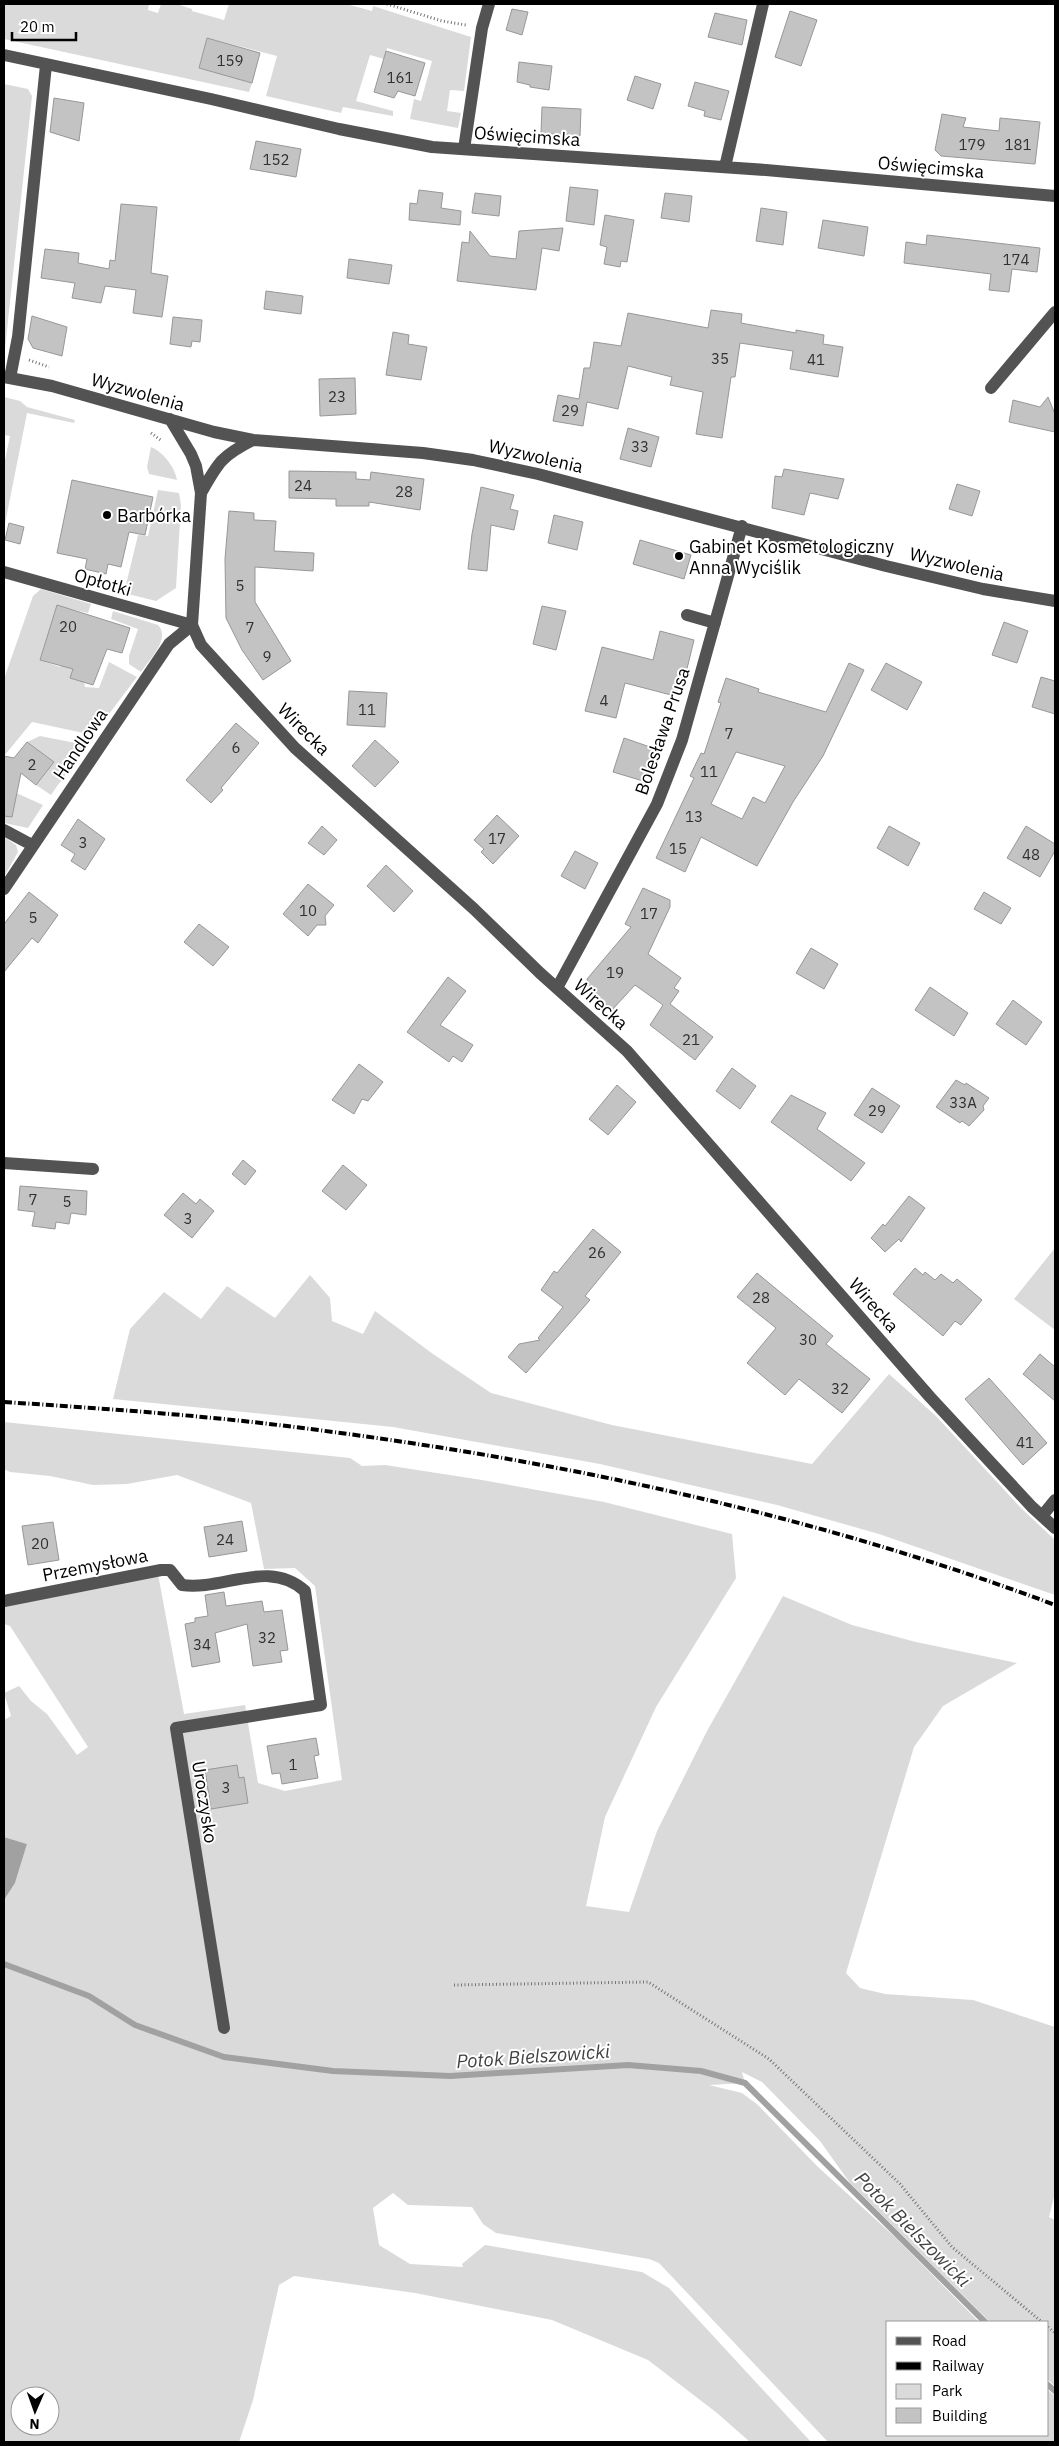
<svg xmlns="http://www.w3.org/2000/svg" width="1059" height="2446" font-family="'IBM Plex Sans',sans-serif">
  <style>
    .green { fill: #dadada; fill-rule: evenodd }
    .water { fill: #a1a1a1 }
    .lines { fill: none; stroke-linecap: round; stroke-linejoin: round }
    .stream { stroke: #a1a1a1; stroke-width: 6 }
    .building { fill: #c3c3c3; stroke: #979797; fill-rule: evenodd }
    .path { stroke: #757575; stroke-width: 3; stroke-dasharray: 1 2.5; stroke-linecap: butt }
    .minor { stroke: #535353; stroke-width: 12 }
    .rail { stroke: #000; stroke-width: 4; stroke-dasharray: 8 2.5 1 2.5; stroke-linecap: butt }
    .poi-dot { fill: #000; stroke: #fff; stroke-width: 2 }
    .labels { text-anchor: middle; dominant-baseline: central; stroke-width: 4; stroke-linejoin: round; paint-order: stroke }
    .number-label { font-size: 15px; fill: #313131 }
    .street-label { font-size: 18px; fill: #000; stroke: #fff }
    .poi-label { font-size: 18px; fill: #000; stroke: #fff; text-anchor: start }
    .water-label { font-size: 19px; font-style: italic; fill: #424242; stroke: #fff }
  </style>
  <rect width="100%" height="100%" fill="#fff"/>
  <path class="green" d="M4,4H149L148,10L158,13L161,4H177L192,9V11L224,20L229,4H346L372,11L373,6L471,37L464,91L450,90L447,111L461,113L458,128L410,119L414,99L421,101L432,61L387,48L384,59L370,55L356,101L393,111V116L343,107L341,113L266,96L277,56L207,38L199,68L252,83L249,92L4,39Z
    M4,84L28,89L32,96L5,349Z
    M4,397L20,401L27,407L75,420L74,423L27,413L4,529V465L10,436L4,435Z
    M151,447C163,452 175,467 177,480L149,474L147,467Z
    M158,490L179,493L181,505L176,588L156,601L124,593L138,535L148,536Z
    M41,589L91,604L88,613L57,606L40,660L60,667L65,654L76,659L70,678L84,682L85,687L99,688L109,662L137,677L93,735L32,722L4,756V679L33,596Z
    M113,611L158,625C171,639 149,660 141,672L129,664V656L138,629L111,619Z
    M40,736L86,745L51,795L36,785L53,762L27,742Z
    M12,791L43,805L28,828L4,823V814L13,815L14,806L10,804Z
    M4,837L16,845L18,852L4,877Z
    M1055,1248V1330L1014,1299Z
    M310,1275L330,1298L332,1321L363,1334L375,1311L433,1354L491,1393L612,1425L812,1464L889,1374L936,1416L1021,1508L1055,1540V1595L879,1534L777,1505L600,1464L393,1427L113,1399L130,1329L164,1292L201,1319L227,1286L275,1318Z
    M4,1422L350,1458L362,1466L385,1465L482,1480L604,1502L732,1534L736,1578L656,1707L605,1817L586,1906L629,1912L657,1831L707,1731L783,1596L852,1625L916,1642L1017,1663L943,1706L914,1747L846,1973L860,1988L885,1994L973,2000L1055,2027V2193L1049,2217L1055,2220V2386L1048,2380V2322H990L850,2183L820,2141L762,2082L742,2072L745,2083L709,2085L742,2093L758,2105L817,2166L896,2238L979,2322H888V2435H1048V2390L1055,2396V2442H828L659,2263L649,2259L496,2233L483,2224L472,2207L408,2205L393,2193L373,2208L379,2245L410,2264L463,2267L462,2264L485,2245L642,2272L669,2288L811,2442H750L717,2413L648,2360L552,2320L415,2293L294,2276L279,2285L253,2400L239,2442H4V1900L15,1883L27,1844L4,1837V1720L11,1716L4,1693L19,1686L31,1701L47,1714L77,1755L88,1747L10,1626L4,1624V1605L158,1574L184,1714L245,1705L258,1783L285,1791L342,1780L315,1586L295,1568L264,1569L251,1503L177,1475L127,1484L93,1485L50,1476L10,1472L4,1469ZM20,2396H50V2426H20Z"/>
  <path class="water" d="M4,1837L27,1844L15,1883L4,1900Z"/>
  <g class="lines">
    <path class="stream" d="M4,1964L89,1996L135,2025L224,2057L333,2071L450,2076L628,2065L701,2071L745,2083L985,2322
      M1048,2385L1055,2391"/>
  </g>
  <path class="building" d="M512,9L528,12L522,35L506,30Z
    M790,11L817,20L801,66L775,57Z
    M715,13L747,20L742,45L708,37Z
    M207,38L260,53L252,83L199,68Z
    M386,51L425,63L415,96L398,91L394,98L374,92Z
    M519,62L552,66L549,90L530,87V85L517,82Z
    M635,76L661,84L653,109L627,100Z
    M695,82L729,91L721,120L704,116L705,111L688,106Z
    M54,98L84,103L79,141L50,132Z
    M542,107L581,109L580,136L541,133Z
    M942,114L966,118L963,127L999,131L1000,118L1040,122L1035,164L941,156L935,150Z
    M256,141L301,149L296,177L250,169Z
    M570,187L598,190L594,225L566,221Z
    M419,190L443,193L441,208L461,211L460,225L409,220L410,203L417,204Z
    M475,193L501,196L499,216L472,213Z
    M665,193L692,196L689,222L661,218Z
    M121,204L157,207L151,273L168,276L162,317L133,313L136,290L105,286L101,303L72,298L75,283L41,278L45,249L79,253L78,263L109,269L110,260L115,261Z
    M761,208L787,212L783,245L756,241Z
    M605,215L634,220L627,262L621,261L620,267L604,264L607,247L600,245Z
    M823,220L868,227L864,256L818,248Z
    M563,228L559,251L542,248L536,290L457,281L462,242L469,243L470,231L490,256L516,259L519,231Z
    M927,235L1040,248L1037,272L1012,269L1009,292L989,290L991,274L904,263L906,242L926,245Z
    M349,259L392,265L389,284L347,278Z
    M266,291L303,296L301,314L264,309Z
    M711,310L742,314L741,323L796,333V330L824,335L823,344L843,347L838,377L790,369L793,351L740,343L735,377H731L722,438L696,434L703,392L670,385L672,377L628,366L618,409L587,402L583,426L553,421L558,395L579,399L584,368H590L594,342L621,346L628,313L708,328Z
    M32,316L67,327L62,356L33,348L28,339Z
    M173,317L202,320L200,342L192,341L191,347L170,344Z
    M393,332L409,335L408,344L427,347L421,380L386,375Z
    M355,378L356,414L320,416L319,379Z
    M1048,397L1055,414V432L1009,422L1013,400L1040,407Z
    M628,428L659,437L651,467L620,459Z
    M784,469L844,479L838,499L810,493L804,515L772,508L775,476L782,477Z
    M289,471L356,472V479L370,480L371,472L424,479L420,510L369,502V506H336V499L289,498Z
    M72,480L153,497L145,535L129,532L121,567L108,564L106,574L85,569L87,559L57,553Z
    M957,484L980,491L972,516L949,509Z
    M481,487L514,495L510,509L518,511L514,530L491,525L487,571L468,569L472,534Z
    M229,511L254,513V520L276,521L274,551L314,553L313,571L255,567V602L291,661L263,680L242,650L226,618L225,559Z
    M554,515L583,522L577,550L548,543Z
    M9,523L24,527L20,544L5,540Z
    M640,540L691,555L684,579L633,564Z
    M57,605L130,628L122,653L107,649L93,685L70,678L73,669L40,660Z
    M542,606L566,611L556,650L533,644Z
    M1004,622L1028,631L1017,663L992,655Z
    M660,631L694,640L683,685L679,683L675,696L625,683L616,718L585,711L602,647L653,660Z
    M849,663L864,670L823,756L793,802L757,866L701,837L685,872L656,858L694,778L690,776L701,753L704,754L721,703L718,702L726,678L759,689L758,692L826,712ZM736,752L785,766L765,803L753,797L742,819L711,804Z
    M886,663L922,682L907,710L871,690Z
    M1041,677L1055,681V714L1032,707Z
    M349,691L387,693L385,727L347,725Z
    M236,723L259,743L221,788L223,790L211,803L186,780Z
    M624,738L653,748L643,781L613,772Z
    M375,740L399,762L375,787L352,766Z
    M27,742L54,762L36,785L21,773L12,817L4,816V756L14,758Z
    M497,815L519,836L493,864L481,852L484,849L474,840Z
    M78,819L105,839L85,870L71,861L75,854L61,845Z
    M322,826L337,840L324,855L308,843Z
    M889,826L920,843L908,866L877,848Z
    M1026,826L1055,844V851L1040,877L1007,858Z
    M575,851L598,863L585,889L561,876Z
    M386,865L413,891L394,912L367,886Z
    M308,884L334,905L325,916L326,925H317L308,936L283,914Z
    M643,888L670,900V907L648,954L681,978L674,988L679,991L670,1004L713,1037L695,1060L650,1025L663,1005L635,985L612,1010L588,988L587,979L631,927L625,924Z
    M29,892L58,915L38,943L32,938L4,972V924Z
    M984,892L1011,908L1001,924L974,909Z
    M199,924L229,947L213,966L184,942Z
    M811,948L838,964L824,989L796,973Z
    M448,977L466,991L440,1025L473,1045L462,1062L453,1056L449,1062L407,1032Z
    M930,987L968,1013L954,1036L915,1010Z
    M1013,1000L1042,1022L1026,1045L996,1024Z
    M359,1064L383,1082L368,1101L362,1099L354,1114L332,1100Z
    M732,1068L756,1086L740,1109L716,1091Z
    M956,1080L965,1085L966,1083L989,1098L983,1106L984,1110L969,1126L962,1121L960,1123L936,1107Z
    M617,1085L636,1102L608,1135L589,1119Z
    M872,1088L900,1106L882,1133L854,1115Z
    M791,1095L826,1113L817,1129L865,1163L851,1181L771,1122Z
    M243,1160L256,1171L245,1185L232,1174Z
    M343,1165L367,1185L346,1210L322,1191Z
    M20,1186L87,1191L86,1215L71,1213L69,1224L56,1222L55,1229L32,1226L35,1212L18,1210Z
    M183,1193L196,1204L200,1199L214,1211L192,1238L164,1215Z
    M909,1196L925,1208L901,1242L899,1239L885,1252L871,1238L883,1224L885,1226Z
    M593,1229L621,1252L585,1296L590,1300L526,1373L508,1357L519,1344L540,1340L538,1338L563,1307L541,1290L554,1271L557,1273Z
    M915,1268L923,1275L925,1272L935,1280L941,1274L953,1283L957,1279L982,1300L961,1325L955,1321L943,1336L893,1294Z
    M757,1273L833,1336L826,1344L870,1379L842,1413L799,1379L785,1395L747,1363L776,1328L737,1297Z
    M1040,1354L1055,1367V1401L1023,1374Z
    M989,1378L1047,1443L1023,1465L965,1399Z
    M242,1521L247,1551L209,1557L204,1527Z
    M53,1522L59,1560L28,1565L22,1526Z
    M224,1592L226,1606L262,1601L264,1612L282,1610L288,1650L280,1651L282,1662L253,1666L247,1624L215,1633L220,1662L192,1667L185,1624L195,1622V1618L208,1616L205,1595Z
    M316,1738L319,1755L314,1756L318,1778L282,1784L280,1773L272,1774L267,1746Z
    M237,1765L239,1778L244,1777L248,1803L211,1809L205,1770Z"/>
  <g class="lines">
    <path class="path" d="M387,4L442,21L466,25
      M29,360L49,367
      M151,433L162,441
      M454,1985L648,1982L769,2059L900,2184L952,2247L1042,2322
      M1048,2327L1055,2333"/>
    <path class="minor" d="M4,55L211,99L339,129L432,147L766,170L1055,196
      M464,149L482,28L489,4
      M725,167L763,4
      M4,377L52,386L214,432L253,440L423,453L473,460L538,474L886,566L983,589L1055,601
      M10,378L18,337L46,65
      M991,388L1055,312
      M170,419L191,454L196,466L201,493L192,625L201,645L295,748L474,909L540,973L627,1051L930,1397L1032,1507L1055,1528
      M201,493C218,463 221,456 253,440
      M4,572L192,625
      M687,615L715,623
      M4,830L32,845
      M4,889L169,644L192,625
      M557,988L657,804L682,740L742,526
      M4,1163L93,1169
      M1042,1516L1055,1500
      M4,1601L161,1570H170L182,1585C223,1591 269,1558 305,1591L321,1705L176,1728L224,2028"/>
    <path class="rail" d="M4,1402C95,1408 187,1414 278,1425C543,1457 805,1511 1055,1605"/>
  </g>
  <g class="poi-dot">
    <circle cx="107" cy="515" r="5"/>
    <circle cx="679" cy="556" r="5"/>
  </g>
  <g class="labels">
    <g class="number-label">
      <text x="230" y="60">159</text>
      <text x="400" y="77">161</text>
      <text x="972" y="144">179</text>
      <text x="1018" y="144">181</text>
      <text x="276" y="159">152</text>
      <text x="1016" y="259">174</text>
      <text x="720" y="358">35</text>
      <text x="816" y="359">41</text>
      <text x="337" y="396">23</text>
      <text x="570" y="410">29</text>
      <text x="640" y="446">33</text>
      <text x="303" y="485">24</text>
      <text x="404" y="491">28</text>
      <text x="240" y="585">5</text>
      <text x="68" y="626">20</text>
      <text x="250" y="627">7</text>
      <text x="267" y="656">9</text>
      <text x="604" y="700">4</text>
      <text x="367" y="709">11</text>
      <text x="729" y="733">7</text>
      <text x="236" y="747">6</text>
      <text x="32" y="764">2</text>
      <text x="709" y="771">11</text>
      <text x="694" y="816">13</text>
      <text x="497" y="838">17</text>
      <text x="83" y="842">3</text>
      <text x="678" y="848">15</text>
      <text x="1031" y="854">48</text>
      <text x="308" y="910">10</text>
      <text x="649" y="913">17</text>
      <text x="33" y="917">5</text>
      <text x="615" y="972">19</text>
      <text x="691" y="1039">21</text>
      <text x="963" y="1102">33A</text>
      <text x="877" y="1110">29</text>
      <text x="33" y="1199">7</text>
      <text x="67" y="1201">5</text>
      <text x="188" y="1218">3</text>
      <text x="597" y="1252">26</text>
      <text x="761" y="1297">28</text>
      <text x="808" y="1339">30</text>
      <text x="840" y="1388">32</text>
      <text x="1025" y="1442">41</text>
      <text x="225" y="1539">24</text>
      <text x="40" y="1543">20</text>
      <text x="267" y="1637">32</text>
      <text x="202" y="1644">34</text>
      <text x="293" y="1764">1</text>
      <text x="226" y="1787">3</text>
    </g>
    <g class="street-label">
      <text transform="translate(527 136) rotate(4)">Oświęcimska</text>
      <text transform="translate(931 167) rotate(5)">Oświęcimska</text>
      <text transform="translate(138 392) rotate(16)">Wyzwolenia</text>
      <text transform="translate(536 456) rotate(13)">Wyzwolenia</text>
      <text transform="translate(957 564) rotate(13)">Wyzwolenia</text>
      <text transform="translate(103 582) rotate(16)">Opłotki</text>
      <text transform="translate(304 729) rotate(45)">Wirecka</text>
      <text transform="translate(662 731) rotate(-71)">Bolesława Prusa</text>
      <text transform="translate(80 744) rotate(-56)">Handlowa</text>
      <text transform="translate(601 1004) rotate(42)">Wirecka</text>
      <text transform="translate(874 1305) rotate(49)">Wirecka</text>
      <text transform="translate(95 1565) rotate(-11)">Przemysłowa</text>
      <text transform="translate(205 1802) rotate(81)">Uroczysko</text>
    </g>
    <g class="poi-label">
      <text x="117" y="515">Barbórka</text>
      <text x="689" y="546">Gabinet Kosmetologiczny<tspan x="689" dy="21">Anna Wyciślik</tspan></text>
    </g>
    <g class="water-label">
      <text transform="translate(533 2056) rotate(-4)">Potok Bielszowicki</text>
      <text transform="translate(913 2229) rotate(45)">Potok Bielszowicki</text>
    </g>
  </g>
  <rect width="1059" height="2446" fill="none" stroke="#000000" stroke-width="10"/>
  <rect x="886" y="2321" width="162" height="115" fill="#ffffff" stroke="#999999"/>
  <rect x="896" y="2337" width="25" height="8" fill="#535353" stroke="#999999"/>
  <text x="932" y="2346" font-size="15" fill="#000000">Road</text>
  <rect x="896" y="2362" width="25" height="8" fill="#000000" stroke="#999999"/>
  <text x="932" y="2371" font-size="15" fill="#000000">Railway</text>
  <rect x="896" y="2384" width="25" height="15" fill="#dadada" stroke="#999999"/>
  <text x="932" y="2396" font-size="15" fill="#000000">Park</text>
  <rect x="896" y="2408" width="25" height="15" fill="#c3c3c3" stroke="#999999"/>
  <text x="932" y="2421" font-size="15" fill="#000000">Building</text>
  <g transform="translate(35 2411) rotate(182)"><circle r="24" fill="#ffffff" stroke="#999999"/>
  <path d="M0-4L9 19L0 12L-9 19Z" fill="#000000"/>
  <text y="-8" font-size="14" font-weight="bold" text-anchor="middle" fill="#000000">N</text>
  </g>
  <path d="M12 32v8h64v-8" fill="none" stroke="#000000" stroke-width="2.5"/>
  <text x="20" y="32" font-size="15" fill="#000000" stroke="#ffffff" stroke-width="4" paint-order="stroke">20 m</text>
</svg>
